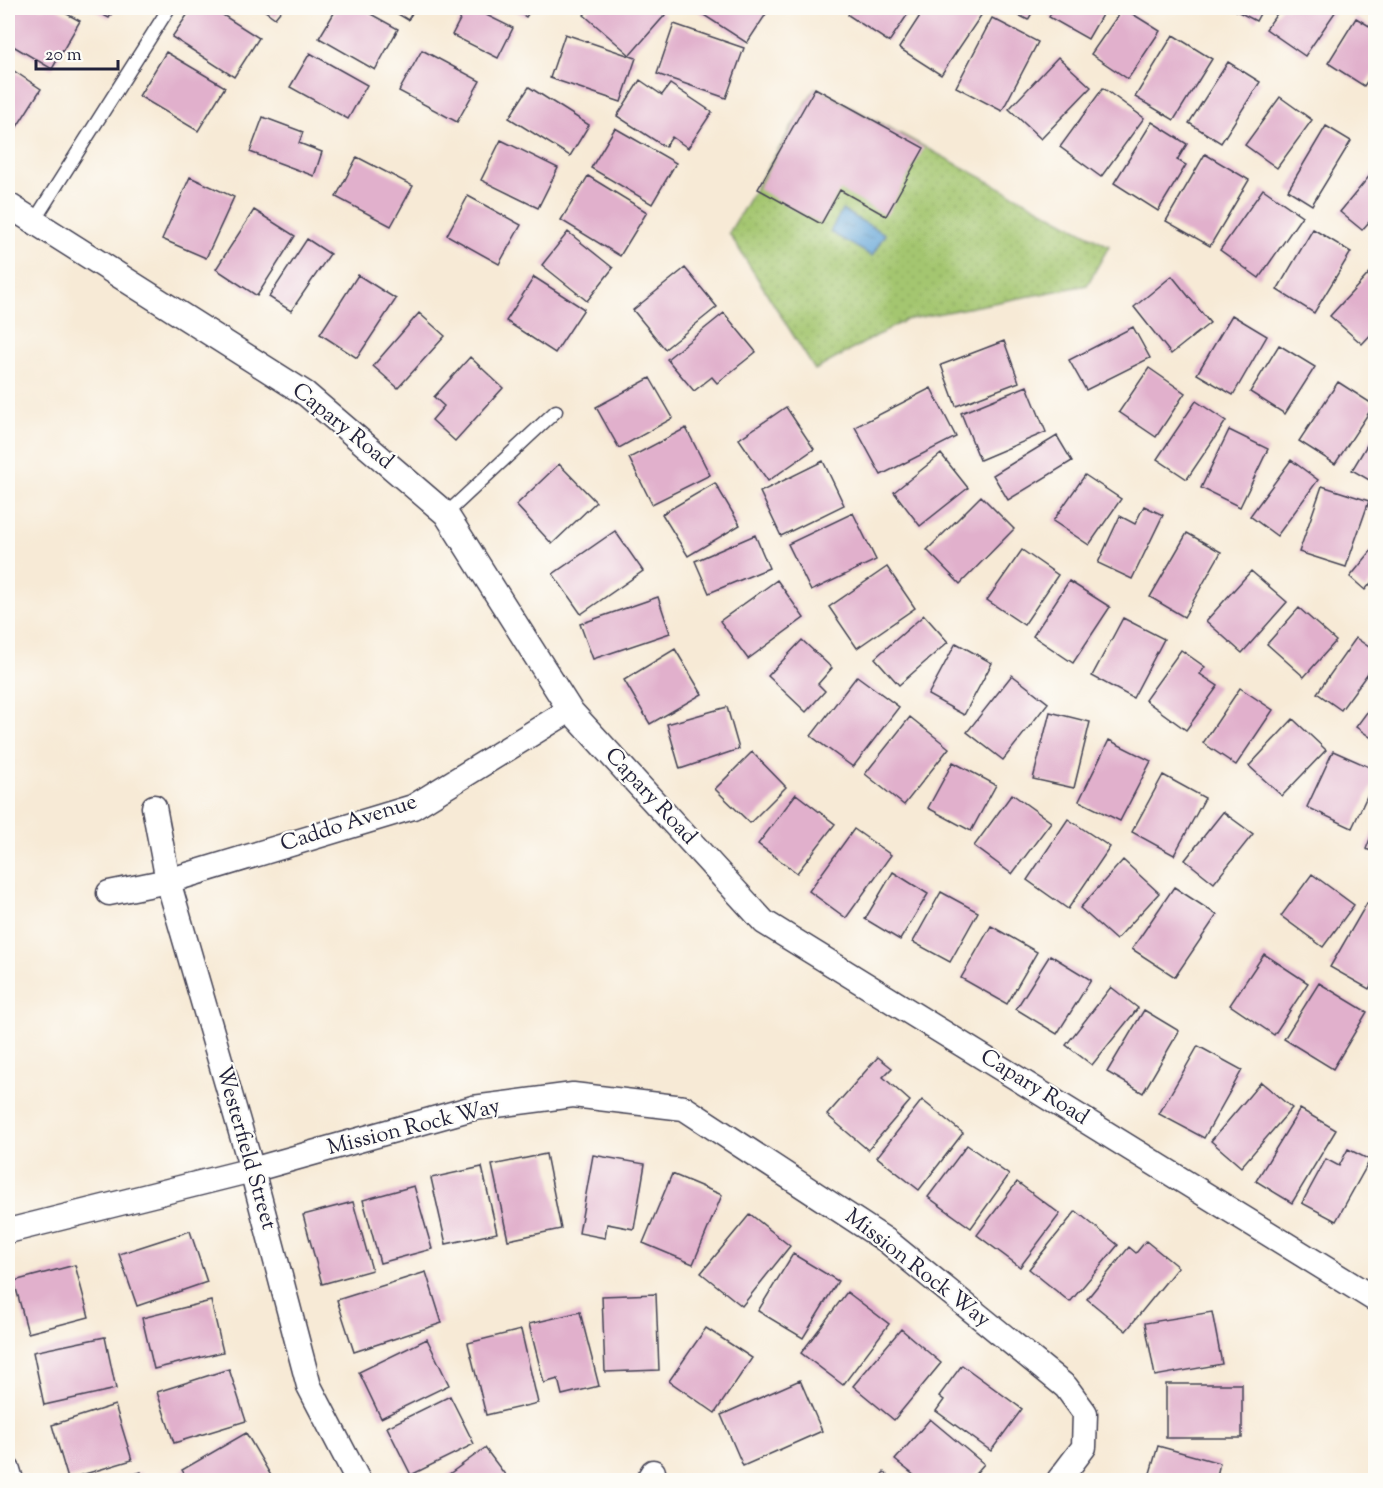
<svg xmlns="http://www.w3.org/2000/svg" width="1383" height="1488" font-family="'Sorts Mill Goudy',serif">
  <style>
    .park { fill: url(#park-dots); stroke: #637456; stroke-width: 1.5 }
    .water { fill: url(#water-ripples); stroke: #44648a; stroke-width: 1.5 }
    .building { fill: #e1b0cc }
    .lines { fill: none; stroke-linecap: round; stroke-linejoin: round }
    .lane-casing { stroke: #424052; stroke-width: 15 }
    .street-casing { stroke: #424052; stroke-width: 27 }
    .lane { stroke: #fff; stroke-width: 12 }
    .street { stroke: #fff; stroke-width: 24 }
    .labels { text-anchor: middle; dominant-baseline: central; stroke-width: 4.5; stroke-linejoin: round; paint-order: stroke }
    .street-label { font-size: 22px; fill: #22223b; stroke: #fdfcf7 }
  </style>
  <defs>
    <pattern id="park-dots" width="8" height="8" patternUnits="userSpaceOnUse" patternTransform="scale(1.5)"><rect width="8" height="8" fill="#a4c670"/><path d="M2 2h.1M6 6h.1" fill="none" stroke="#8daa62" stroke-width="1.8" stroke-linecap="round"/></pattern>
    <pattern id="water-ripples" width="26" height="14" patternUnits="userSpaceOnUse" patternTransform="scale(1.5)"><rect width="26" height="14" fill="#65a6d8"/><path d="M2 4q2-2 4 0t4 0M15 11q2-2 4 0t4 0" fill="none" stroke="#5387b0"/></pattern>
  </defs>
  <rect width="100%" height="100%" fill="#fdfcf7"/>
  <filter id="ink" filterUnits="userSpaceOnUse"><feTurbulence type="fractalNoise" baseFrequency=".0167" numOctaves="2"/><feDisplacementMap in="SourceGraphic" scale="12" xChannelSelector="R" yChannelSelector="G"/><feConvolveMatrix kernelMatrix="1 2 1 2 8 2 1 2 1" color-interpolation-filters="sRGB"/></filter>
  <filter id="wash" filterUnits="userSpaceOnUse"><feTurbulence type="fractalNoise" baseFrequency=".008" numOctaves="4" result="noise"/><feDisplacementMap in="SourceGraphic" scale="24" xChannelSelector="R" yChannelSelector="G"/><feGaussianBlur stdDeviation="1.35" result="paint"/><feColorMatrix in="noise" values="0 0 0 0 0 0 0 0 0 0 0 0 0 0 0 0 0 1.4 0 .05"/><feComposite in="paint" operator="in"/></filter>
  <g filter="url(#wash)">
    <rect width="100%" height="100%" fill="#f7ead6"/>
    <path class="park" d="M815,88L1109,246L1087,285L905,320L815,370L729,233Z"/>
    <path class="water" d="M842,210L885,234L872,256L830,232Z"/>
    <g id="blocks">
      <path class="building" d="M8,8H56L80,21L52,69L8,43Z
        M90,8H115L109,18Z
        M192,8H212L259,38L234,77L172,37Z
        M261,8H283L275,18Z
        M337,8H360L398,29L375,70L319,38Z
        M388,8H415L408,20Z
        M466,8H472L513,28L498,58L452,35Z
        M511,8H532L526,17Z
        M590,8H656L665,15L630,55L584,15Z
        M697,8H770L747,43L696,10Z
        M852,8H912L889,42L848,15Z
        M925,8H979L984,11L941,75L899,48Z
        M1005,8H1035L1028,20Z
        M1054,8H1106L1088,39L1049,17Z
        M1123,8L1160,31L1128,79L1091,54Z
        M1231,8H1263L1256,21Z
        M1281,8H1338L1305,56L1266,29Z
        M992,18L1038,42L1002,111L956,87Z
        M1356,18L1376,30V68L1364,86L1328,63Z
        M674,24L744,48L726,98L657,74Z
        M565,34L636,58L621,102L550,78Z
        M1173,35L1212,59L1174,120L1135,97Z
        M422,50L480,81L457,122L399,91Z
        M166,52L225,87L198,131L139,96Z
        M310,53L367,85L348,119L290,87Z
        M1058,57L1091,87L1041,139L1009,109Z
        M1228,62L1260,82L1221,143L1189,123Z
        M8,67L41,89L8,141Z
        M640,80L662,95L670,84L712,112L688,148L672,137L665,147L617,116Z
        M529,87L589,125L570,156L509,118Z
        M815,88L924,148L886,216L840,190L821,224L758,189Z
        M1103,88L1144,118L1101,177L1060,147Z
        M1280,97L1312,120L1277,168L1245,145Z
        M263,117L303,132L299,143L322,152L314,176L250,152Z
        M1152,122L1187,144L1177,160L1186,165L1158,211L1114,183Z
        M1326,126L1351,141L1312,205L1288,190Z
        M615,128L676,163L652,204L591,168Z
        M501,140L558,168L538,208L481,180Z
        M1205,154L1249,180L1210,246L1166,221Z
        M357,157L413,186L391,226L336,197Z
        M1376,168V214L1362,230L1340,212Z
        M588,176L647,212L620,256L561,220Z
        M190,177L234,197L206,258L162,239Z
        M1263,189L1302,216L1259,278L1220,250Z
        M468,196L521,225L499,264L447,235Z
        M254,210L295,236L257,296L216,269Z
        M1313,229L1351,252L1314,313L1277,290Z
        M568,232L613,268L587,301L542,265Z
        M307,239L330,254L291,311L269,297Z
        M1376,266V329L1362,344L1330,316Z
        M685,268L717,307L665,349L633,310Z
        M358,275L396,299L357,358L320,334Z
        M1172,276L1210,323L1171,354L1134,307Z
        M534,277L584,309L555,353L506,321Z
        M419,313L445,336L398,388L373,366Z
        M724,313L756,352L717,383L712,377L694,391L667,359Z
        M1232,315L1267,336L1233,395L1197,374Z
        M1133,327L1150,358L1086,390L1069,360Z
        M1004,341L1019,382L956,406L941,365Z
        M1279,345L1315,367L1285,414L1250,392Z
        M470,357L503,388L455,441L432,420L444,406L434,397Z
        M1149,368L1185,393L1156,437L1119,412Z
        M650,378L673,418L619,448L596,407Z
        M1338,382L1374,405L1335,464L1299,441Z
        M1027,386L1046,432L980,460L961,413Z
        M931,388L956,437L881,475L855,427Z
        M1196,401L1226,421L1187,479L1157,459Z
        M786,407L814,449L768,481L739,439Z
        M686,428L710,475L652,504L629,458Z
        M1229,430L1268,449L1240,507L1201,488Z
        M1376,430V484L1352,470Z
        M1057,436L1072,461L1008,500L993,475Z
        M941,454L968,488L920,526L894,492Z
        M1291,460L1318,480L1277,536L1250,516Z
        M823,461L844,505L781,536L760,492Z
        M559,464L596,502L552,544L516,505Z
        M1085,475L1121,499L1089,545L1053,521Z
        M715,483L740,525L688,556L662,514Z
        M1322,486L1369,501L1346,567L1299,552Z
        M981,496L1014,529L960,584L927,550Z
        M1144,506L1163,515L1132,579L1098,563L1120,516L1135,524Z
        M853,513L876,560L811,591L788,544Z
        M615,531L643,571L581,614L553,574Z
        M1187,533L1221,552L1184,617L1150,597Z
        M755,535L769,568L709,593L695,561Z
        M1376,545V577L1365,590L1350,577Z
        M1022,550L1058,575L1024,625L987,600Z
        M887,567L915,608L857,648L829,607Z
        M1251,571L1287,602L1242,653L1206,621Z
        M777,580L804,618L748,659L720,621Z
        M1069,581L1110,607L1073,663L1033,636Z
        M658,597L670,633L593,659L580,624Z
        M1299,608L1336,641L1304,677L1267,644Z
        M924,615L948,642L899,685L875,658Z
        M1123,618L1164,639L1133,698L1092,676Z
        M1356,638L1376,652V662L1341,710L1317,693Z
        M802,640L832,668L818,684L825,691L806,712L768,676Z
        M956,643L992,663L964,715L928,695Z
        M675,649L702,694L650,724L624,680Z
        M1181,650L1205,667L1200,674L1218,686L1186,730L1145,700Z
        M1012,675L1048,703L1003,760L967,732Z
        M857,676L899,707L853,767L811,736Z
        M1240,688L1273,710L1236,765L1203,743Z
        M1376,700V741L1356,727Z
        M727,707L739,749L680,769L667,724Z
        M1050,712L1090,722L1074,788L1033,779Z
        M910,717L949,748L904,805L865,774Z
        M1293,719L1326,750L1282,796L1249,766Z
        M1109,740L1151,761L1120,821L1079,801Z
        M1333,751L1376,770V777L1352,828L1307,807Z
        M752,752L786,787L750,823L715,789Z
        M953,762L996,785L971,831L928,808Z
        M1163,775L1205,798L1174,855L1132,832Z
        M796,794L835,824L797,873L758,844Z
        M1012,794L1051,822L1012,874L974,846Z
        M1223,812L1253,834L1214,883L1185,860Z
        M1068,819L1110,847L1068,909L1027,880Z
        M1376,824V853L1366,849Z
        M854,829L891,855L846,918L809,891Z
        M1123,860L1159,893L1116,940L1080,908Z
        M893,872L928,894L900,940L865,919Z
        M1312,874L1354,905L1323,947L1281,916Z
        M1174,887L1217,915L1175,977L1132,949Z
        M941,892L978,912L950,962L913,942Z
        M1367,903L1376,908V977L1369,989L1330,967Z
        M991,926L1037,952L1007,1004L961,978Z
        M1264,954L1308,983L1274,1035L1230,1005Z
        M1050,955L1091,980L1057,1034L1016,1009Z
        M1319,983L1367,1012L1333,1069L1284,1039Z
        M1111,987L1138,1008L1092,1065L1066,1045Z
        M1144,1010L1179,1031L1143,1093L1107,1072Z
        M1198,1046L1242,1070L1204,1138L1159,1114Z
        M878,1057L892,1068L883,1077L910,1101L868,1150L827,1115Z
        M1261,1082L1292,1108L1241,1167L1211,1141Z
        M922,1100L963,1133L919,1190L877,1157Z
        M1300,1109L1336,1130L1292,1203L1256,1181Z
        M967,1145L1009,1175L971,1228L928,1197Z
        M1348,1149L1370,1160L1336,1221L1302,1203L1326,1159L1339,1166Z
        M546,1154L561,1229L508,1240L492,1165Z
        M593,1155L645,1164L634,1229L607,1224L605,1238L579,1233Z
        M482,1167L497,1233L446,1244L431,1178Z
        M672,1174L722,1195L693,1264L643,1243Z
        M1017,1182L1060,1214L1020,1267L977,1235Z
        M414,1186L432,1249L380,1263L363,1200Z
        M353,1202L372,1270L322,1284L303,1215Z
        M1076,1211L1118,1245L1070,1302L1029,1269Z
        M750,1214L790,1246L742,1306L701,1273Z
        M190,1231L207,1282L137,1306L119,1254Z
        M1146,1241L1178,1267L1126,1331L1087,1299L1129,1247L1136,1253Z
        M793,1254L838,1281L803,1338L758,1311Z
        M75,1265L89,1317L28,1333L14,1281Z
        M426,1272L442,1323L354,1352L337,1300Z
        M847,1292L889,1324L843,1385L801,1353Z
        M656,1294L659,1370L605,1372L602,1296Z
        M211,1301L223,1352L154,1369L142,1318Z
        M580,1312L599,1386L562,1395L558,1379L544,1383L529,1324Z
        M1212,1312L1222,1364L1155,1376L1145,1323Z
        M706,1328L752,1358L715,1413L669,1381Z
        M901,1329L941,1363L894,1420L853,1386Z
        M521,1330L538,1403L486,1415L468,1343Z
        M105,1337L116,1389L44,1405L33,1352Z
        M427,1339L449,1385L381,1418L359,1372Z
        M962,1365L1022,1409L991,1451L936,1411L944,1400L939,1396Z
        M229,1369L246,1421L174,1443L157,1392Z
        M800,1380L822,1431L743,1466L721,1415Z
        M1166,1384H1242V1438H1166Z
        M450,1396L474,1444L411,1475L387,1427Z
        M115,1405L132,1460L68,1479L52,1425Z
        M930,1419L984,1464L970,1480H920L895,1460Z
        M246,1433L273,1479L188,1480L182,1470Z
        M1158,1446L1220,1463L1216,1480H1148Z
        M485,1448L509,1480H441Z
        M141,1472L144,1480H116Z
        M884,1472L894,1480H877Z"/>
    </g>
  </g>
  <g filter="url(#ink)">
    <use href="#blocks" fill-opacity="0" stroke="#424052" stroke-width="1.5"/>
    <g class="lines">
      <g class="lane-casing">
        <path id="lane" d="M34,221L169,8
          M446,514L556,411"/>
      </g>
      <g class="street-casing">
        <path id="street" d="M8,205L306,394L446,514L570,710L764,922L1376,1300
          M154,807L168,881L252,1170L309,1386L358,1480
          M109,893L168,881L413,807L570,710
          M8,1231L252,1170L473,1108L573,1095L684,1108L887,1241L1066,1387L1085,1413L1084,1447L1059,1480
          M8,1470L11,1480
          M648,1480L653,1472"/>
      </g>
      <use href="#lane" class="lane"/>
      <use href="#street" class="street"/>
    </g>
  </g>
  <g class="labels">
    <g class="street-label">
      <text transform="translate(342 427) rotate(39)">Capary Road</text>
      <text transform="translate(650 797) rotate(47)">Capary Road</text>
      <text transform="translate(349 824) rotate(-18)">Caddo Avenue</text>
      <text transform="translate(1034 1088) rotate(32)">Capary Road</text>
      <text transform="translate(414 1128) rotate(-14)">Mission Rock Way</text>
      <text transform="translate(245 1148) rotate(74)">Westerfield Street</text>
      <text transform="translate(917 1269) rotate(38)">Mission Rock Way</text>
    </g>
  </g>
  <rect width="1383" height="1488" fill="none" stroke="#fdfcf7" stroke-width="30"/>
  <path d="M36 60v9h82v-9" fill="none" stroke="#22223b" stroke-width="3"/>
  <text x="45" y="60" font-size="18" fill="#22223b" stroke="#fdfcf7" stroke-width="4.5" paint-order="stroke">20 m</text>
</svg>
